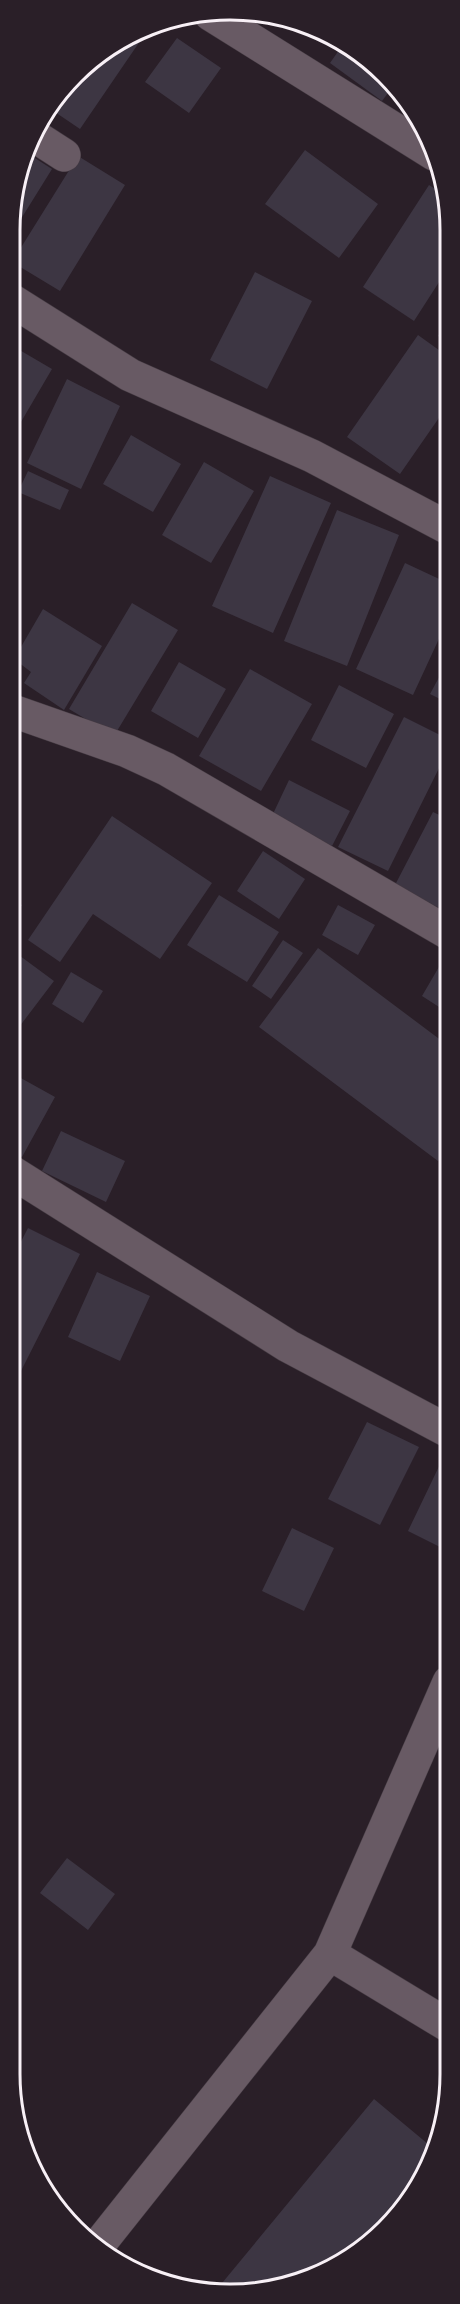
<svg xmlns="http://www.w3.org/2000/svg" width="460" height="2304" font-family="'PT Sans',sans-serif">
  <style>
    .building { fill: #3d3643 }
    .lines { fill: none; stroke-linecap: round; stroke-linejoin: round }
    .minor-casing { stroke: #453b43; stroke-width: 34 }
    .minor { stroke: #685a64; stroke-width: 33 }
    .rim { fill: none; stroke: #f8f0f6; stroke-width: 3 }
  </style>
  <rect width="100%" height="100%" fill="#2a1f28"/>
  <path class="building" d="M292,21L328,32L322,42Z
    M149,28L80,129L49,108L95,55Z
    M177,38L221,68L189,113L145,82Z
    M344,43L387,74L394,85L382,101L330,63Z
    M305,150L378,204L339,258L265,204Z
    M27,153L52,169L11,235V201Z
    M78,156L125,185L60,291L12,262Z
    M429,185L445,195L450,215V265L414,321L363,287Z
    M255,272L312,301L267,389L210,360Z
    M450,316V343L438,336Z
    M418,335L450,358V402L400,474L347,437Z
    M11,345L52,369L11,439Z
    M67,379L120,406L81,489L27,463Z
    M131,435L181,464L153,512L103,484Z
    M204,462L254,491L211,563L162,535Z
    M28,471L69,490L60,510L18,492Z
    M270,476L331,503L273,633L212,606Z
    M337,510L399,535L347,666L284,641Z
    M405,563L450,584V615L413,695L356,669Z
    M132,603L178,630L114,736L69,709Z
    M43,609L102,646L64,710L24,683L31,672L14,659Z
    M450,657V704L430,694Z
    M179,662L226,689L198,738L151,711Z
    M250,669L312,704L261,791L199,756Z
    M339,685L394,714L366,768L311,740Z
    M404,717L450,740V746L388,871L338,847Z
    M289,780L350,811L332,846L272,816Z
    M433,812L450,820V892L441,909L395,885Z
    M112,816L212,883L160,959L93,914L60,962L28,940Z
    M263,851L305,879L279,919L237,891Z
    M219,895L279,932L247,982L187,945Z
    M10,898L22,905L10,924Z
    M338,905L375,925L358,955L322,935Z
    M283,940L303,953L271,999L252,986Z
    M318,948L450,1047V1145L438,1161L259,1027Z
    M12,950L54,981L10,1039V952Z
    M443,960L450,964V1014L422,996Z
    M71,972L103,991L83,1023L52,1004Z
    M10,1072L55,1097L22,1157L10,1150Z
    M61,1131L125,1161L106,1202L42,1171Z
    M28,1228L80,1254L20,1373L10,1368V1263Z
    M97,1272L150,1296L120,1361L68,1337Z
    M367,1422L419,1447L380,1525L328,1499Z
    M444,1456L450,1458V1537L444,1549L408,1531Z
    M292,1528L334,1548L304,1611L262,1591Z
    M67,1858L115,1894L88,1930L40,1893Z
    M9,1941L20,1950L9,1963Z
    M374,2099L434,2149L422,2184L375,2240L301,2283L213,2294Z"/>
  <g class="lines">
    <g class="minor-casing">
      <path id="minor" d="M210,14L434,154
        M33,135L64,155
        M11,300L130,375L312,456L450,529
        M10,710L127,751L166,769L450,934
        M10,1171L288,1346L450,1432
        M330,1954L449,2026
        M97,2247L330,1954L449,1682"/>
    </g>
    <use href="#minor" class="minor"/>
  </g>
  <path d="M0 0H460V2304H0ZM230 20H230A210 210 0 0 1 440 230V2074A210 210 0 0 1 230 2284H230A210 210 0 0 1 20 2074V230A210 210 0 0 1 230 20Z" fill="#2a1f28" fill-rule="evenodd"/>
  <path class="rim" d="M230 20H230A210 210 0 0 1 440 230V2074A210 210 0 0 1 230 2284H230A210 210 0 0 1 20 2074V230A210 210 0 0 1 230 20Z"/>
</svg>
